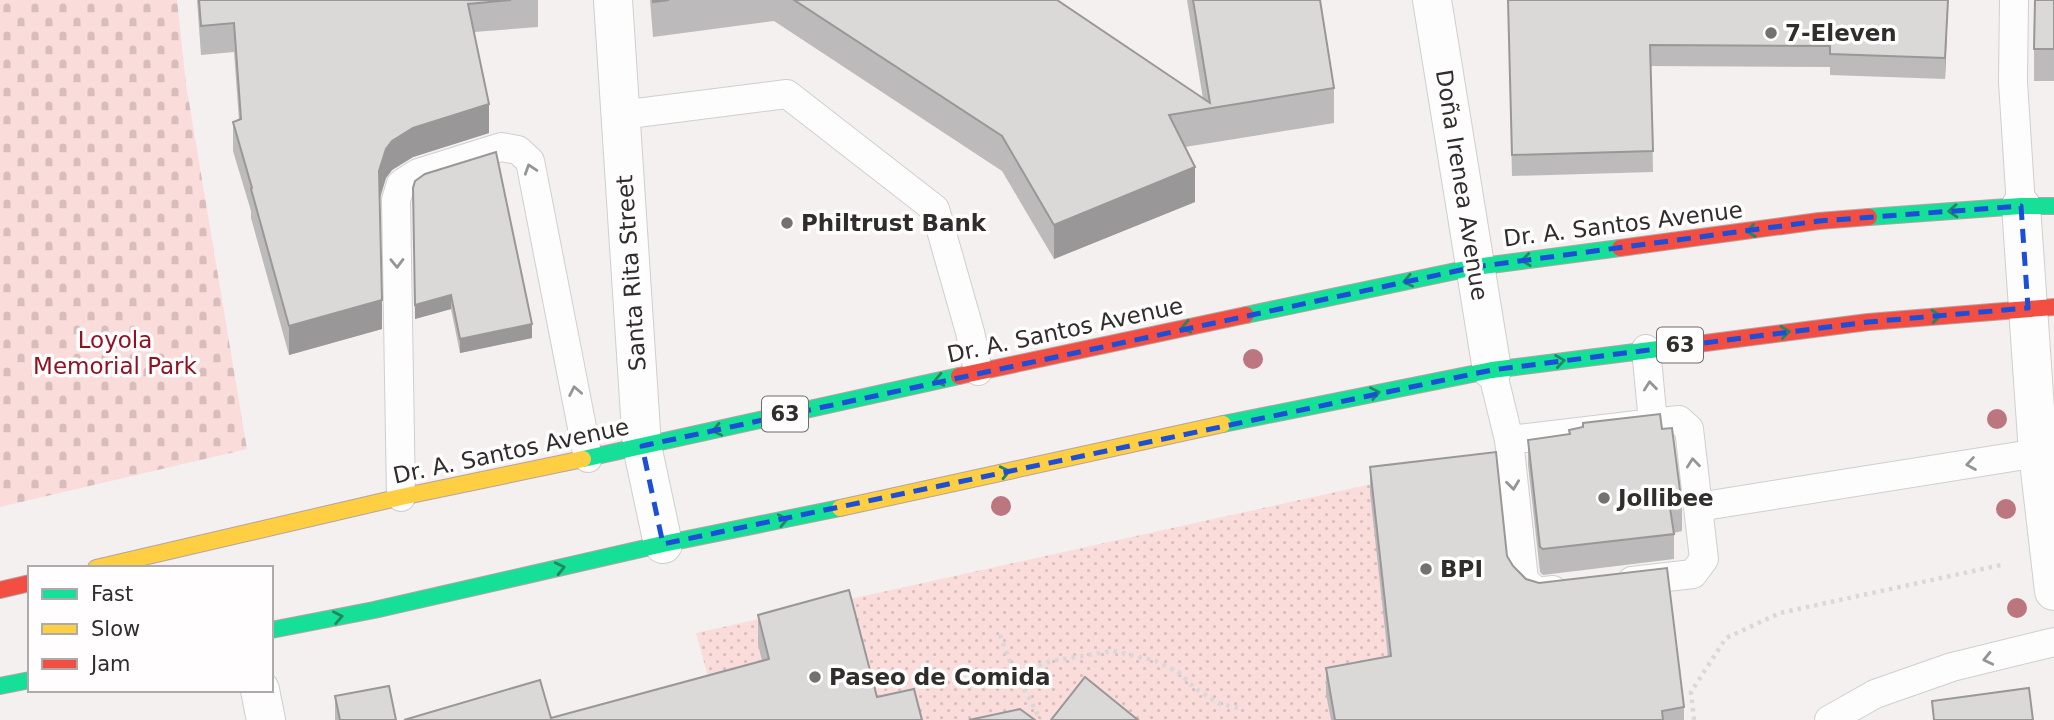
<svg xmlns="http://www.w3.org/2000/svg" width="2054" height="720" font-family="'DejaVu Sans',sans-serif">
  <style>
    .cemetery { fill: url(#cemetery-stones) }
    .park { fill: url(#park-dots) }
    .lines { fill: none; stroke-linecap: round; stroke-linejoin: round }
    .lane-casing { stroke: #d1cece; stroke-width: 30 }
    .street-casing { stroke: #d1cece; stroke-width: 40 }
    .fast-casing { stroke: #b5a2a2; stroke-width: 18 }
    .slow-casing { stroke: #b5a2a2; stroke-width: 18 }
    .jam-casing { stroke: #b5a2a2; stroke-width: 18 }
    .path { stroke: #d9d8d8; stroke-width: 4.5; stroke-dasharray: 3.5 5; stroke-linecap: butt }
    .lane { stroke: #fdfdfd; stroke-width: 28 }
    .street { stroke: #fdfdfd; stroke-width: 38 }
    .fast { stroke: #16e098; stroke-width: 16 }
    .slow { stroke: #ffcf43; stroke-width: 16 }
    .jam { stroke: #f24e42; stroke-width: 16 }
    .tree { fill: #bc767f }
    .wall { fill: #bcbaba }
    .shaded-wall { fill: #999797 }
    .building { fill: #dbd8d8; stroke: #999797; stroke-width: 2 }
    .oneway { stroke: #969595 }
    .oneway2 { stroke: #238662 }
    .marked { fill: none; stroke: #1d4ed8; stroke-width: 5; stroke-dasharray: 14 9; stroke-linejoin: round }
    .poi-dot { fill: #747171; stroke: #fffdfd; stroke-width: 2.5 }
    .labels { text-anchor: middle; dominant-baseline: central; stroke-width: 7; stroke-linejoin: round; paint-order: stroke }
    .shield { fill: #fffdfd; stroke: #6e6b6b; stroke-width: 2 }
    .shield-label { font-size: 21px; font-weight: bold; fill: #302d2d }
    .poi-label { font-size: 23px; font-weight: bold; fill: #302d2d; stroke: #fffdfd; text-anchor: start }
    .street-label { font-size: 23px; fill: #302d2d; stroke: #fffdfd }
    .park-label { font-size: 23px; fill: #8f1323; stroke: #fffdfd }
  </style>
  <defs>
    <pattern id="cemetery-stones" width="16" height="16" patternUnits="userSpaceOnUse" patternTransform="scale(1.75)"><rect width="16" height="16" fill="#fadcdb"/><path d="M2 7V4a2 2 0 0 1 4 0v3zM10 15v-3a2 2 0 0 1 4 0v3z" fill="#d7bdbc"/></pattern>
    <pattern id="park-dots" width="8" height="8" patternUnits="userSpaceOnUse" patternTransform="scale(1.75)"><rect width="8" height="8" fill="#fadcdb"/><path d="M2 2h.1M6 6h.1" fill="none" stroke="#d7bdbc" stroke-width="1.8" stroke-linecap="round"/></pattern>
  </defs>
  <rect width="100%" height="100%" fill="#f3f0ef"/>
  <path class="cemetery" d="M0,0H177L186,84L247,449L0,507Z"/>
  <path class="park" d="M1481,460L1505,720H720L696,633Z"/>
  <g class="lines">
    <g class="lane-casing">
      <path id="lane" d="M2014,0L2013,82L2021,206
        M621,115L787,94L935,209L970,332L978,371
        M1646,349L1653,422
        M1492,370L1509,440L1524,580L1537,592L1553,590
        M1509,440L1679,420L1689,429L1704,559L1693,574L1632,581
        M401,497L396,200L401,184L418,173L501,147L518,150L530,161L588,458
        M1698,507L2038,453
        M1829,720L1875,694L1952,667L2054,642"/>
    </g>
    <g class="street-casing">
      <path id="street" d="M613,0L642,446L663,544
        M1432,0L1492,370
        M2021,206L2038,453L2054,591
        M260,690L266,720"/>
    </g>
    <g class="fast-casing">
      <path id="fast" d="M1869,217L2021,206H2054
        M1246,315L1475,267L1620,248
        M1223,424L1492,370L1682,346
        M583,459L959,376
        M271,630L374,610L663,544L840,508
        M0,686L30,680"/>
    </g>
    <g class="slow-casing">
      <path id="slow" d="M840,508L1223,424
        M96,568L401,497L583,459"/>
    </g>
    <g class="jam-casing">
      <path id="jam" d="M1620,248L1819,221L1869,217
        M1682,346L1868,322L2054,307
        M959,376L1246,315
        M0,590L30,583"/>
    </g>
    <path class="path" d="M1000,635L1015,675L1029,697L1040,720
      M1015,675L1051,661L1113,651L1156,661L1178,672L1196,689L1218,703L1238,708
      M1694,720L1691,692L1726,638L1780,613L2001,565"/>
    <use href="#lane" class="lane"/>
    <use href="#street" class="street"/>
    <use href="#fast" class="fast"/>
    <use href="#slow" class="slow"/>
    <use href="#jam" class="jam"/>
  </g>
  <g class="tree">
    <circle cx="1253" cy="359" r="10"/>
    <circle cx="1997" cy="419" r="10"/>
    <circle cx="1001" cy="506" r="10"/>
    <circle cx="2006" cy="509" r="10"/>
    <circle cx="2017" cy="608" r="10"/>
  </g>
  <path class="wall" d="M197,0H538V27L474,32L489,133L413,157L392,170L386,178L380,199L382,329L289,355L251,218V211L233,151V122L239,120L234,52L201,55Z
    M650,0H1057L1203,99L1187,0H1320L1334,88V123L1185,147L1195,202L1054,259L1002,171L774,21L653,37Z
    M1508,0H1948L1945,79L1830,75V67L1651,66L1653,172L1512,176Z
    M2054,0V81H2034V49Z
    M413,188L532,338L460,353L451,309L415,319Z
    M1662,429L1682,506V531L1674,533V559L1543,575L1540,572L1528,465V440L1569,434V430Z
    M1370,467L1507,556L1513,566L1526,579L1684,707V720H1331L1326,694V668L1388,657L1370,493Z
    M758,615L877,697L551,718L762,661L758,644Z
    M335,696L396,720H335Z"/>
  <path class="shaded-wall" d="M1948,0L1945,79V58Z
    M489,104V133L413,157L392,170L386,178L379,200V171L386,149L392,141L413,128Z
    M1195,167V202L1054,259V225Z
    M451,295V309L415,319V305Z
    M382,300V329L289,355V326Z
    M532,324V338L460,353V339Z"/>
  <path class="building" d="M199,0H511L468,4L489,104L413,128L392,141L386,149L379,171L382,300L289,326L251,189L252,188L233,122L241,119L234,23L201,26Z
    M653,0H669L653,2Z
    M794,0H1057L1210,103L1193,0H1320L1334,88L1169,115L1195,167L1054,225L1002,136Z
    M1508,0H1948L1945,58L1830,54V46L1650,45L1653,151L1512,155Z
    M2035,0H2054V49H2034Z
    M496,152L532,324L460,339L451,295L415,305L413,188L415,181L425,174Z
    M1660,414L1662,429L1672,428L1682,506L1670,508L1674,534L1543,549L1540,547L1528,440L1570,434L1569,430L1583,427V423Z
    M1496,452L1507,556L1513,566L1526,579L1539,583L1667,568L1684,707L1662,711L1663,720H1335L1326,668L1391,656L1370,467Z
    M849,590L877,697L914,689L922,720H404L540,680L551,718L769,659L758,615Z
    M1085,677L1138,720H1051Z
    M389,686L396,720H340L335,696Z
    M2029,688L2033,720H1934L1932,701Z
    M1020,709L1035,720H969Z"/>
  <defs><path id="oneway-chevron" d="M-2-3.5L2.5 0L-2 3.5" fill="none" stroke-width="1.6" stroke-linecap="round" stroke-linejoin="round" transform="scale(1.75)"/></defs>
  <g class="oneway">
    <use href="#oneway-chevron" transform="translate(530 169) rotate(-108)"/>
    <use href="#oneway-chevron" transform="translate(397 263) rotate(89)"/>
    <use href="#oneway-chevron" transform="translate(1650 386) rotate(-96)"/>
    <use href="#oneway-chevron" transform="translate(575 391) rotate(-101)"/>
    <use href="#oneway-chevron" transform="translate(1693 463) rotate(-96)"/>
    <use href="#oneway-chevron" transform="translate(1971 464) rotate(171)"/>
    <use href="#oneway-chevron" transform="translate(1513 485) rotate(83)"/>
    <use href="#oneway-chevron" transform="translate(1988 659) rotate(167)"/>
  </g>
  <g class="oneway2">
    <use href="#oneway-chevron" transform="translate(1953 211) rotate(176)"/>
    <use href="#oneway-chevron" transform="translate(1751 231) rotate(172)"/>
    <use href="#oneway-chevron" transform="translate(1526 260) rotate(173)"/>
    <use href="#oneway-chevron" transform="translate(1408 281) rotate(168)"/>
    <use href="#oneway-chevron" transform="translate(1936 316) rotate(-5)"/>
    <use href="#oneway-chevron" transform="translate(1186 327) rotate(168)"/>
    <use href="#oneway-chevron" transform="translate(1785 332) rotate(-7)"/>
    <use href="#oneway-chevron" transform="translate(1560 361) rotate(-8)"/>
    <use href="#oneway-chevron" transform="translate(939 380) rotate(167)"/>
    <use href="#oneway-chevron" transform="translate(1375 393) rotate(-11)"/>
    <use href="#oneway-chevron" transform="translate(717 430) rotate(167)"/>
    <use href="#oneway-chevron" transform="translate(1005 472) rotate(-13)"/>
    <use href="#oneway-chevron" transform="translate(783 520) rotate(-12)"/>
    <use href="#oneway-chevron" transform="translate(560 568) rotate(-13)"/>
    <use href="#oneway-chevron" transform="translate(338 617) rotate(-11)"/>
  </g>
  <path class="marked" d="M2021,206L2028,308L1868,322L1492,370L663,544L642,446L1475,267L1819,221Z"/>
  <g class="poi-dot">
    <circle cx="1771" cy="33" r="7"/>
    <circle cx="787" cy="223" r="7"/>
    <circle cx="1604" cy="498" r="7"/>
    <circle cx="1426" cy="569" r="7"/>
    <circle cx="815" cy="677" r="7"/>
  </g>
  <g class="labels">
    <g class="shield">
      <rect x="1657" y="327.5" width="46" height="35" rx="5"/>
      <rect x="762" y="396.5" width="46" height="35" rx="5"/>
    </g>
    <g class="shield-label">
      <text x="1680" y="345">63</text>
      <text x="785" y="414">63</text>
    </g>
    <g class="poi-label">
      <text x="1785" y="33">7-Eleven</text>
      <text x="801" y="223">Philtrust Bank</text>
      <text x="1618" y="498">Jollibee</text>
      <text x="1440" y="569">BPI</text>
      <text x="829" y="677">Paseo de Comida</text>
    </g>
    <g class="street-label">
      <text transform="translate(1462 185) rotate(81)">Doña Irenea Avenue</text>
      <text transform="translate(1623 224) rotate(-7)">Dr. A. Santos Avenue</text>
      <text transform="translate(631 273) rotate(-94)">Santa Rita Street</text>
      <text transform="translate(1065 330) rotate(-12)">Dr. A. Santos Avenue</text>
      <text transform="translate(511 451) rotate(-12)">Dr. A. Santos Avenue</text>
    </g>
    <g class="park-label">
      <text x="115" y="340">Loyola<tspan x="115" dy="26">Memorial Park</tspan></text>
    </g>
  </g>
  <rect x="28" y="566" width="245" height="126" fill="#fffdfd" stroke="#acaaaa" stroke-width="2"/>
  <rect x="42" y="589" width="35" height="10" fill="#16e098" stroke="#acaaaa" stroke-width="2"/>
  <text x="91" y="601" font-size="21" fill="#302d2d">Fast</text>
  <rect x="42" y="624" width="35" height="10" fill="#ffcf43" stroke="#acaaaa" stroke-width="2"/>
  <text x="91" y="636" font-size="21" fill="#302d2d">Slow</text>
  <rect x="42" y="659" width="35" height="10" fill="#f24e42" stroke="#acaaaa" stroke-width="2"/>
  <text x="91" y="671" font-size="21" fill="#302d2d">Jam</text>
</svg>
